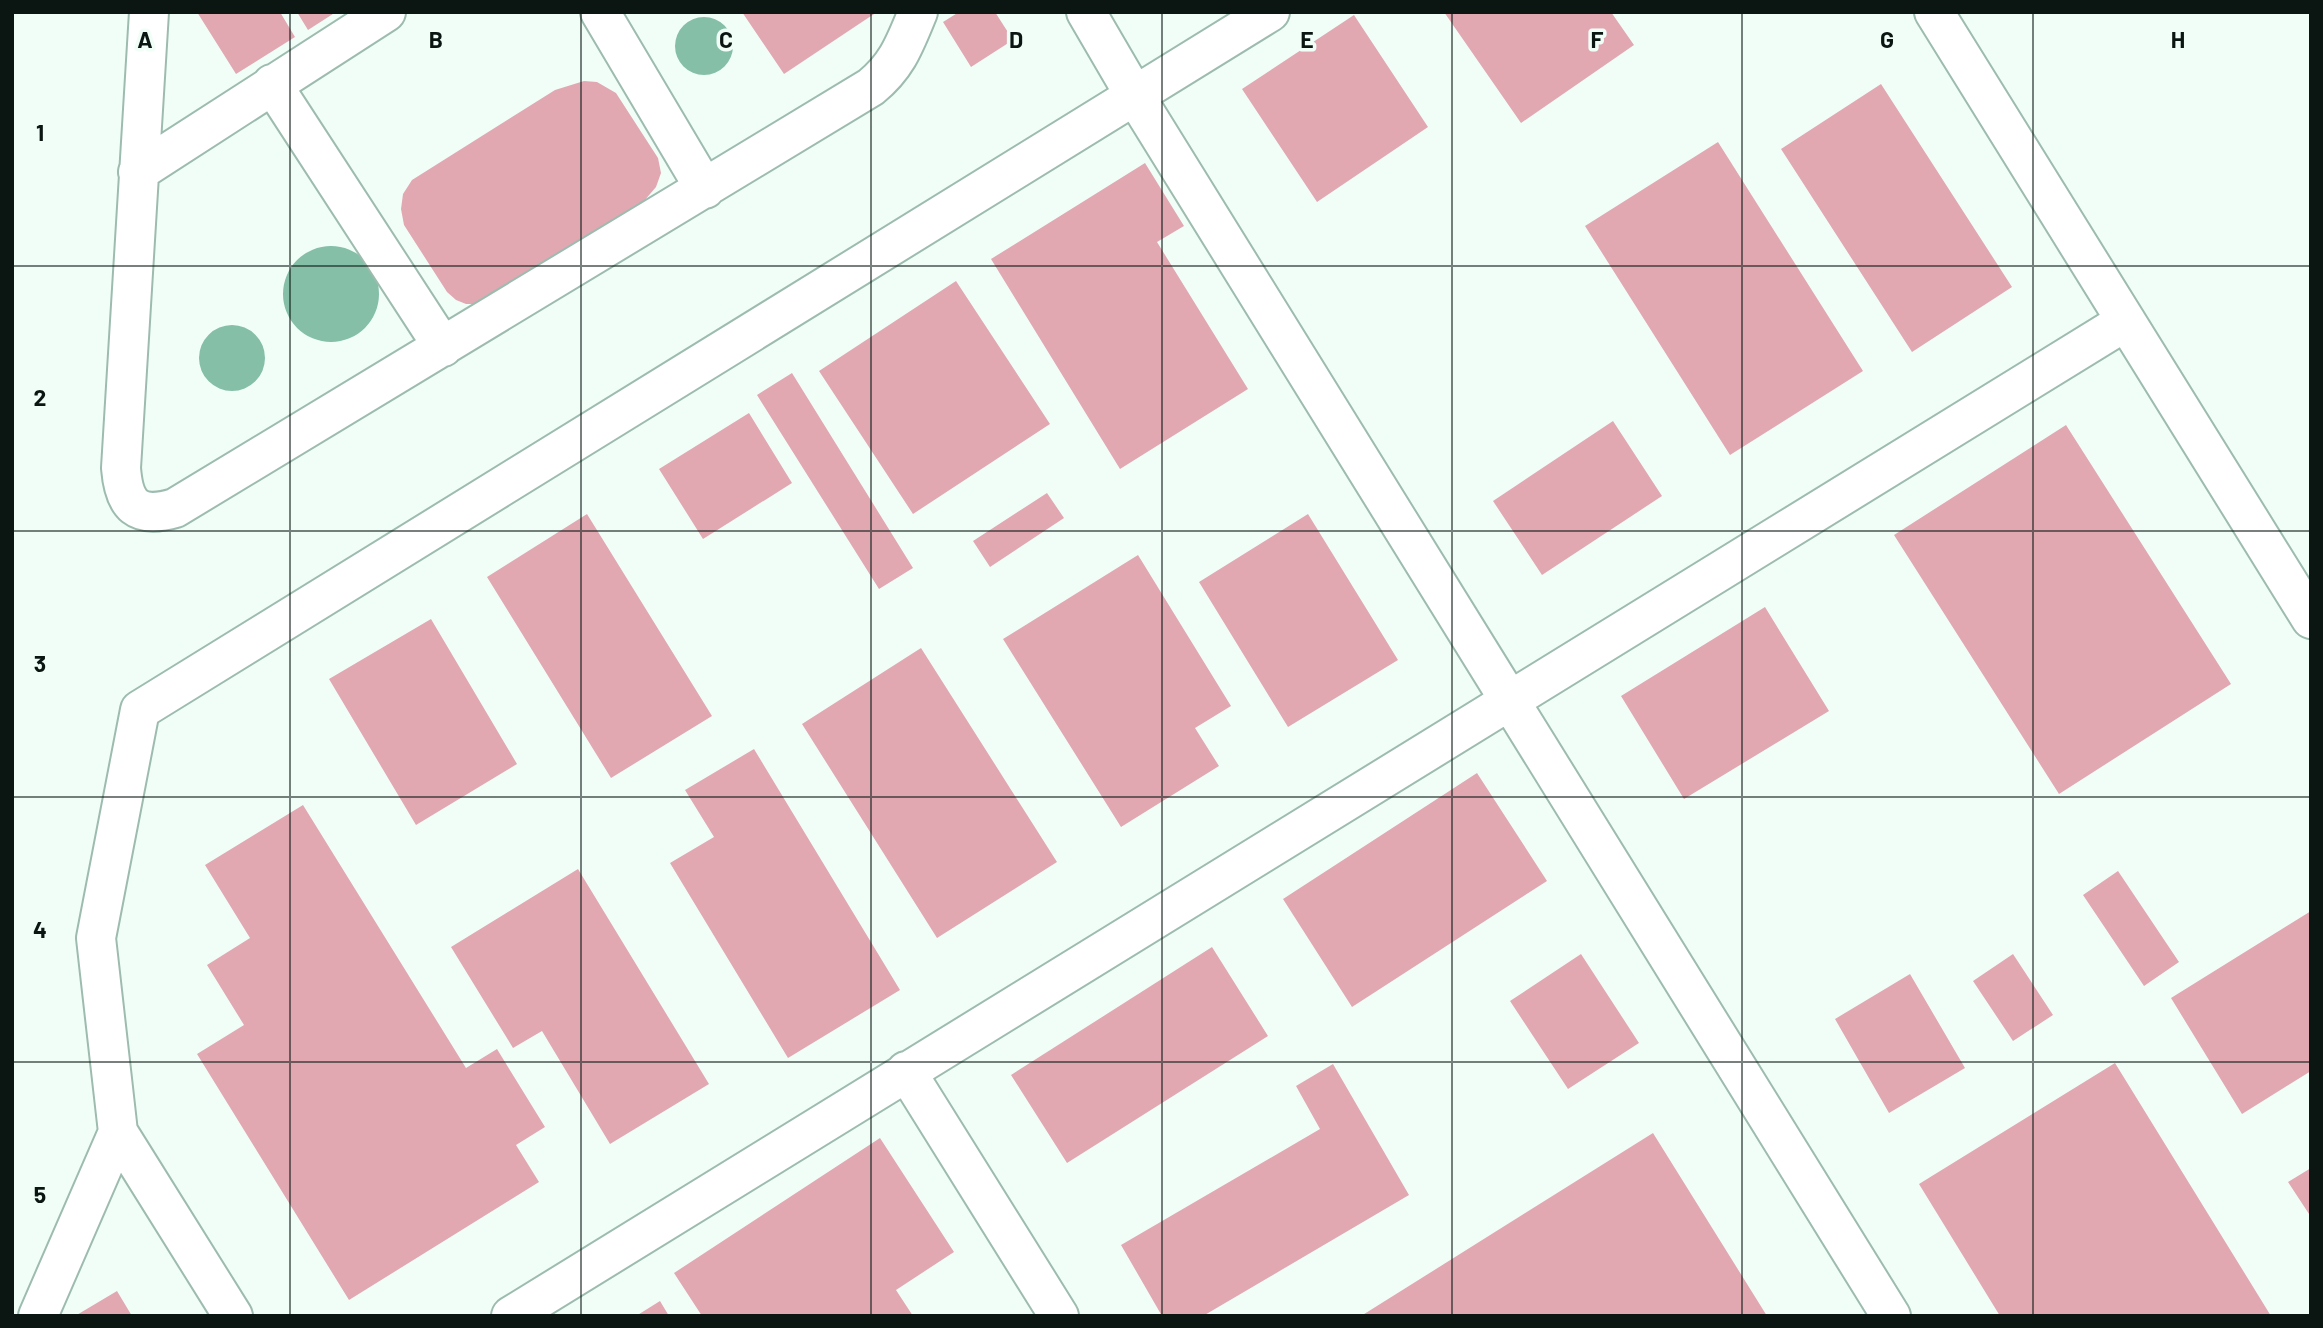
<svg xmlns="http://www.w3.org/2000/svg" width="2323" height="1328" font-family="Barlow,sans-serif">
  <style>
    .water { fill: #85bfa8 }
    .building { fill: #e1a8b2 }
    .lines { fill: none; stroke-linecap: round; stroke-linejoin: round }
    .street-casing { stroke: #9dbcaf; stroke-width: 42 }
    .street { stroke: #fff; stroke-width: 38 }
    .grid { fill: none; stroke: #0b1612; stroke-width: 2; stroke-opacity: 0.55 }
    .grid-label { font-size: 23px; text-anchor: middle; font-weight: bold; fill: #0b1612; stroke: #f1fef8; stroke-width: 7; stroke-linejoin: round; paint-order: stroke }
  </style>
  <rect width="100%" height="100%" fill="#f1fef8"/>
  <path class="water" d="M675 46a29 29 0 1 1 58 0a29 29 0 1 1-58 0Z
    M283 294a48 48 0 1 1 96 0a48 48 0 1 1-96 0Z
    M199 358a33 33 0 1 1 66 0a33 33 0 1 1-66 0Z"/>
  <path class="building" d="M197,12H280L295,37L236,74Z
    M297,12H336L308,30Z
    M742,12H877L784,74Z
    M959,12H995L1013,40L971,67L943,22Z
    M1444,12H1611L1634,45L1521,123Z
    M1354,15L1428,127L1317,202L1242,89Z
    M584,81L597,82L616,93L658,158L661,173L656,187L644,201L490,297L478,304H466L456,300L447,292L404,225L401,209L403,194L412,180L555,90Z
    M1881,84L2012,287L1912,352L1781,149Z
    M1718,142L1863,371L1730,455L1585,226Z
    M1145,163L1184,226L1157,242L1248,389L1120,469L991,259Z
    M956,281L1050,424L913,514L819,371Z
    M792,373L913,568L879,589L757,395Z
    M749,413L792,483L703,539L659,469Z
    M1613,421L1662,496L1542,575L1493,501Z
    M2066,425L2231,684L2059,794L1894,535Z
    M1047,493L1064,518L990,567L973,541Z
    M587,514L712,716L611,778L487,577Z
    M1308,514L1398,660L1288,727L1199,582Z
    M1138,555L1231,706L1195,728L1219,766L1121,827L1003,639Z
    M1765,607L1829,711L1684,799L1621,696Z
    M431,619L517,764L416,825L329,679Z
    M921,648L1057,862L937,938L802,724Z
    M754,749L900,990L788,1058L670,863L714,837L685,790Z
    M1477,773L1547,881L1352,1007L1283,899Z
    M303,805L466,1068L497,1049L545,1127L516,1145L539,1182L349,1300L197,1054L244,1025L207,965L250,938L205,865Z
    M578,869L709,1084L610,1144L542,1031L513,1048L451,947Z
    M2118,871L2179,962L2144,986L2083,895Z
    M2311,911V1071L2242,1114L2171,998Z
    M1212,947L1268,1036L1067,1163L1011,1075Z
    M1581,954L1639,1043L1568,1089L1510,1001Z
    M2013,954L2053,1015L2013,1041L1973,981Z
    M1910,974L1965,1068L1889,1113L1835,1019Z
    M2115,1063L2271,1316H2000L1919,1184Z
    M1333,1064L1409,1195L1203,1316H1162L1121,1245L1320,1129L1296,1086Z
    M1653,1133L1767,1316H1361Z
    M880,1138L954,1252L896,1290L913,1316H702L674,1273Z
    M2311,1168V1217L2288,1182Z
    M117,1291L132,1316H75Z
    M660,1301L669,1316H636Z"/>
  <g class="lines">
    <g class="street-casing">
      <path id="street" d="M149,12L121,468C124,506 137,519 175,508L871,87C898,65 905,43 918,12
        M600,12L705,189
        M1086,12L1135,96L1891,1316
        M1934,12L2311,619
        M272,84L443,347
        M138,172L386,12
        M906,1071L1059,1316
        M38,1316L118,1132
        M233,1316L118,1132L96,938L140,710L1270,12
        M511,1316L2126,321"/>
    </g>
    <use href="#street" class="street"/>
  </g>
  <path class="grid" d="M290,12V1316M581,12V1316M871,12V1316M1162,12V1316M1452,12V1316M1742,12V1316M2033,12V1316M12,266H2311M12,531H2311M12,797H2311M12,1062H2311"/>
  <g class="grid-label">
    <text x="145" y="48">A</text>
    <text x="436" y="48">B</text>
    <text x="726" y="48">C</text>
    <text x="1016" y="48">D</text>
    <text x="1307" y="48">E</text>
    <text x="1597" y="48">F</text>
    <text x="1887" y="48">G</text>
    <text x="2178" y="48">H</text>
    <text x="40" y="141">1</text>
    <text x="40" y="406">2</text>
    <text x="40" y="672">3</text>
    <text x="40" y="938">4</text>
    <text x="40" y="1203">5</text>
  </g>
  <rect width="2323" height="1328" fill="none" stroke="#0b1612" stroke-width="28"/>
</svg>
